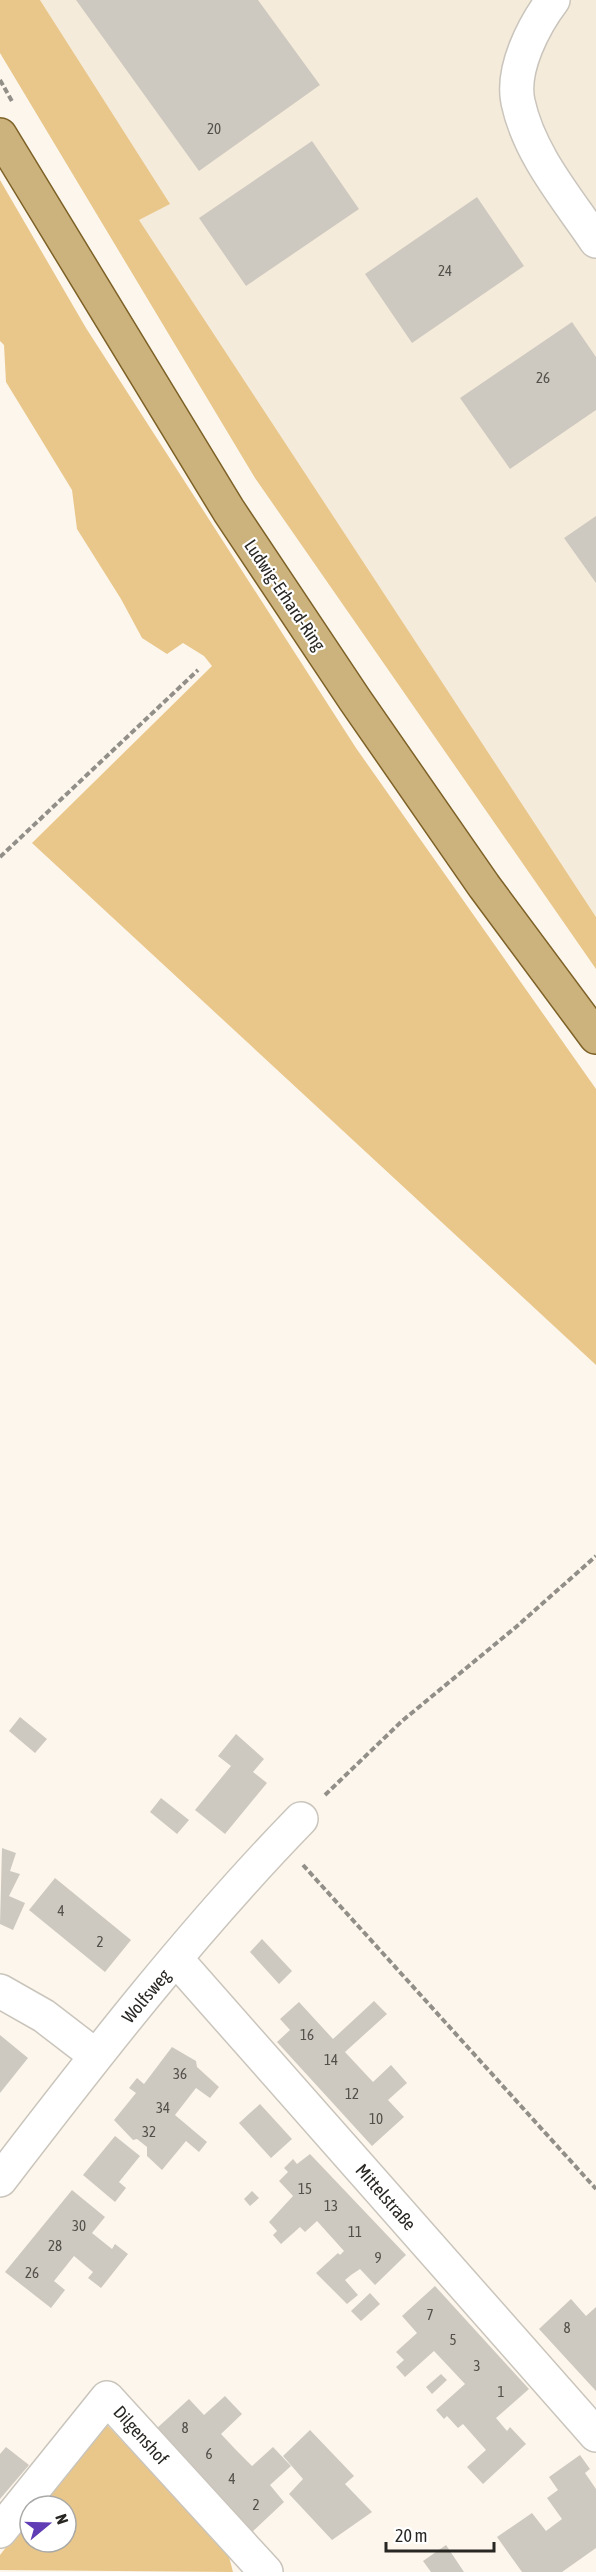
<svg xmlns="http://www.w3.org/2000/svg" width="596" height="2572" font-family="'Asap Condensed',sans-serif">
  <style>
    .built { fill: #f5ebdb }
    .green { fill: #e9c78a }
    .building { fill: #cec9c0 }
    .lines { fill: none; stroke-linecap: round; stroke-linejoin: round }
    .minor-casing { stroke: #cac5bc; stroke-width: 36 }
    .major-casing { stroke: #7d6126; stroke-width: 36 }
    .path { stroke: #928e88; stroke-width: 4; stroke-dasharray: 6 3; stroke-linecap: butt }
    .minor { stroke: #fff; stroke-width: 33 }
    .major { stroke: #ccb37e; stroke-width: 33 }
    .labels { text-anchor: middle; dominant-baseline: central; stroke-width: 4.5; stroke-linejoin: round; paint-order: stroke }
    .number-label { font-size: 15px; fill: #52504a }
    .street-label { font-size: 18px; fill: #292723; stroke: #fff }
  </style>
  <rect width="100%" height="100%" fill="#fcf6ed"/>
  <path class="built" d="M40,0H596V917L138,220L169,204Z"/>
  <path class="green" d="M0,0H40L170,204L139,220L596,917V969L255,478L0,53Z
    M0,180L86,328L356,748L596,1089V1365L32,843L212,666L204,656L183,643L167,654L142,638L121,599L77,529L72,490L6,382L4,345L0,341Z
    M104,2422L227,2549L233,2572L0,2570V2555L30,2517V2542H66V2506H39Z"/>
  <path class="building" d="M76,0H258L320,85L199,171Z
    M312,141L359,209L246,286L199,218Z
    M477,197L524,266L412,343L365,274Z
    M572,322L596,357V410L510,469L460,398Z
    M596,516V583L564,538Z
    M20,1717L47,1739L35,1753L9,1731Z
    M236,1734L264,1759L253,1772L267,1783L225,1834L195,1810L231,1766L218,1756Z
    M161,1798L189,1820L177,1834L150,1812Z
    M2,1848L16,1853L10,1871L20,1874L9,1896L25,1903L13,1930L0,1924Z
    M55,1878L131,1940L105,1972L29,1910Z
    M262,1939L292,1971L279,1984L250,1952Z
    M374,2001L387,2014L345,2052L373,2082L391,2065L407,2083L388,2100L404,2117L372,2146L277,2042L290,2030L280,2019L299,2002L333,2039Z
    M0,2035L28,2058L0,2093Z
    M172,2047L196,2061L197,2067L219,2087L210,2098L196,2088L175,2115L207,2142L199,2152L186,2141L162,2170L147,2156V2147L137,2139L133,2140L114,2120L136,2093L129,2088L137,2078L144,2084Z
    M260,2104L292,2139L271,2158L239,2123Z
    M115,2136L140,2156L119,2182L126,2188L115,2202L83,2175Z
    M310,2154L406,2255L375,2285L360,2269L351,2275L345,2280L358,2295L347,2304L316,2273L338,2253L340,2255L344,2251L317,2221L305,2232L300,2227L281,2244L273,2235L277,2231L269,2222L293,2196L279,2181L288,2172L284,2168L293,2159L297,2164Z
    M72,2190L105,2217L92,2233L112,2249L115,2244L128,2254L101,2288L88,2278L93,2272L74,2256L54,2281L65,2290L51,2308L5,2272Z
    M252,2191L259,2198L250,2206L244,2199Z
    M435,2286L529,2389L496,2418L507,2431L510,2427L526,2444L483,2484L467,2467L486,2450L463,2424L458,2428L447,2416L444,2419L436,2410L465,2384L434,2351L405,2377L396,2367L404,2360L396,2352L417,2333L402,2316Z
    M370,2293L380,2304L361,2321L351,2311Z
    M571,2299L586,2316L596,2307V2391L539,2329Z
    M441,2374L447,2380L432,2394L426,2387Z
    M225,2396L242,2414L221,2434L236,2450L252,2466L273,2447L291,2466L270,2485L284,2502L252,2532L156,2429L189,2399L204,2415Z
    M310,2430L354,2476L345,2484L372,2512L332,2540L289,2494L303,2479L283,2456Z
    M6,2447L29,2465L0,2499V2454Z
    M580,2455L590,2469L585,2473L596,2489V2548L562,2572H522L497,2537L532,2513L546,2531L562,2519L547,2498L558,2490L549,2477Z
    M446,2545L464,2572H431L423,2561Z"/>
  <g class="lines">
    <g class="minor-casing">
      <path id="minor" d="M553,0C534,25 511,69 518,102C529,154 567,198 596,241
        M176,1959L596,2435
        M0,1991L44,2016L96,2056
        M0,2180C95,2056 192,1931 301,1819
        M0,2531L107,2398L266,2572"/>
    </g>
    <g class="major-casing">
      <path id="major" d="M0,135L229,511L355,700L484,886L596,1037"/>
    </g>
    <path class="path" d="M0,80L13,103
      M0,857L198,670
      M325,1795L402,1721L516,1627L596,1556
      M303,1865L596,2189"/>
    <use href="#minor" class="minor"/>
    <use href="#major" class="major"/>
  </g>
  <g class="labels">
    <g class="number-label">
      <text x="214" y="128">20</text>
      <text x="445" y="270">24</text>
      <text x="543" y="377">26</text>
      <text x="61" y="1910">4</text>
      <text x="100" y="1941">2</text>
      <text x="307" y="2034">16</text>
      <text x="331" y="2059">14</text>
      <text x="180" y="2073">36</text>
      <text x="352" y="2093">12</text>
      <text x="163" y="2107">34</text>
      <text x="376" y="2118">10</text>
      <text x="149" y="2131">32</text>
      <text x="305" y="2188">15</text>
      <text x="331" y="2205">13</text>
      <text x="79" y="2225">30</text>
      <text x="355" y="2231">11</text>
      <text x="55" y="2245">28</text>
      <text x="378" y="2257">9</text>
      <text x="32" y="2272">26</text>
      <text x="430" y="2314">7</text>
      <text x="567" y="2327">8</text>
      <text x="453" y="2339">5</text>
      <text x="477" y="2365">3</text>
      <text x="501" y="2391">1</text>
      <text x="185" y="2427">8</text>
      <text x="209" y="2453">6</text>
      <text x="232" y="2478">4</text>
      <text x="256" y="2504">2</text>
    </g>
    <g class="street-label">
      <text transform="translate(285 595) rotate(56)">Ludwig-Erhard-Ring</text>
      <text transform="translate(146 1996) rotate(-50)">Wolfsweg</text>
      <text transform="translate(386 2197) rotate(49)">Mittelstraße</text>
      <text transform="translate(141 2435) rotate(48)">Dilgenshof</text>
    </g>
  </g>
  <g transform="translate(48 2524) rotate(71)"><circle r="28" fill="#ffffff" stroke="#a9a9a7" stroke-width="1.5"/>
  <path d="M0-4.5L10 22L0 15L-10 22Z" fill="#603db5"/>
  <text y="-9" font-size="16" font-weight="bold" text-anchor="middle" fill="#292723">N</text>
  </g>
  <path d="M386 2542v9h108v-9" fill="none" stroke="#292723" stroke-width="3"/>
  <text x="395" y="2542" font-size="18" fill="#292723" stroke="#ffffff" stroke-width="4.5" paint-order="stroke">20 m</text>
</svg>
